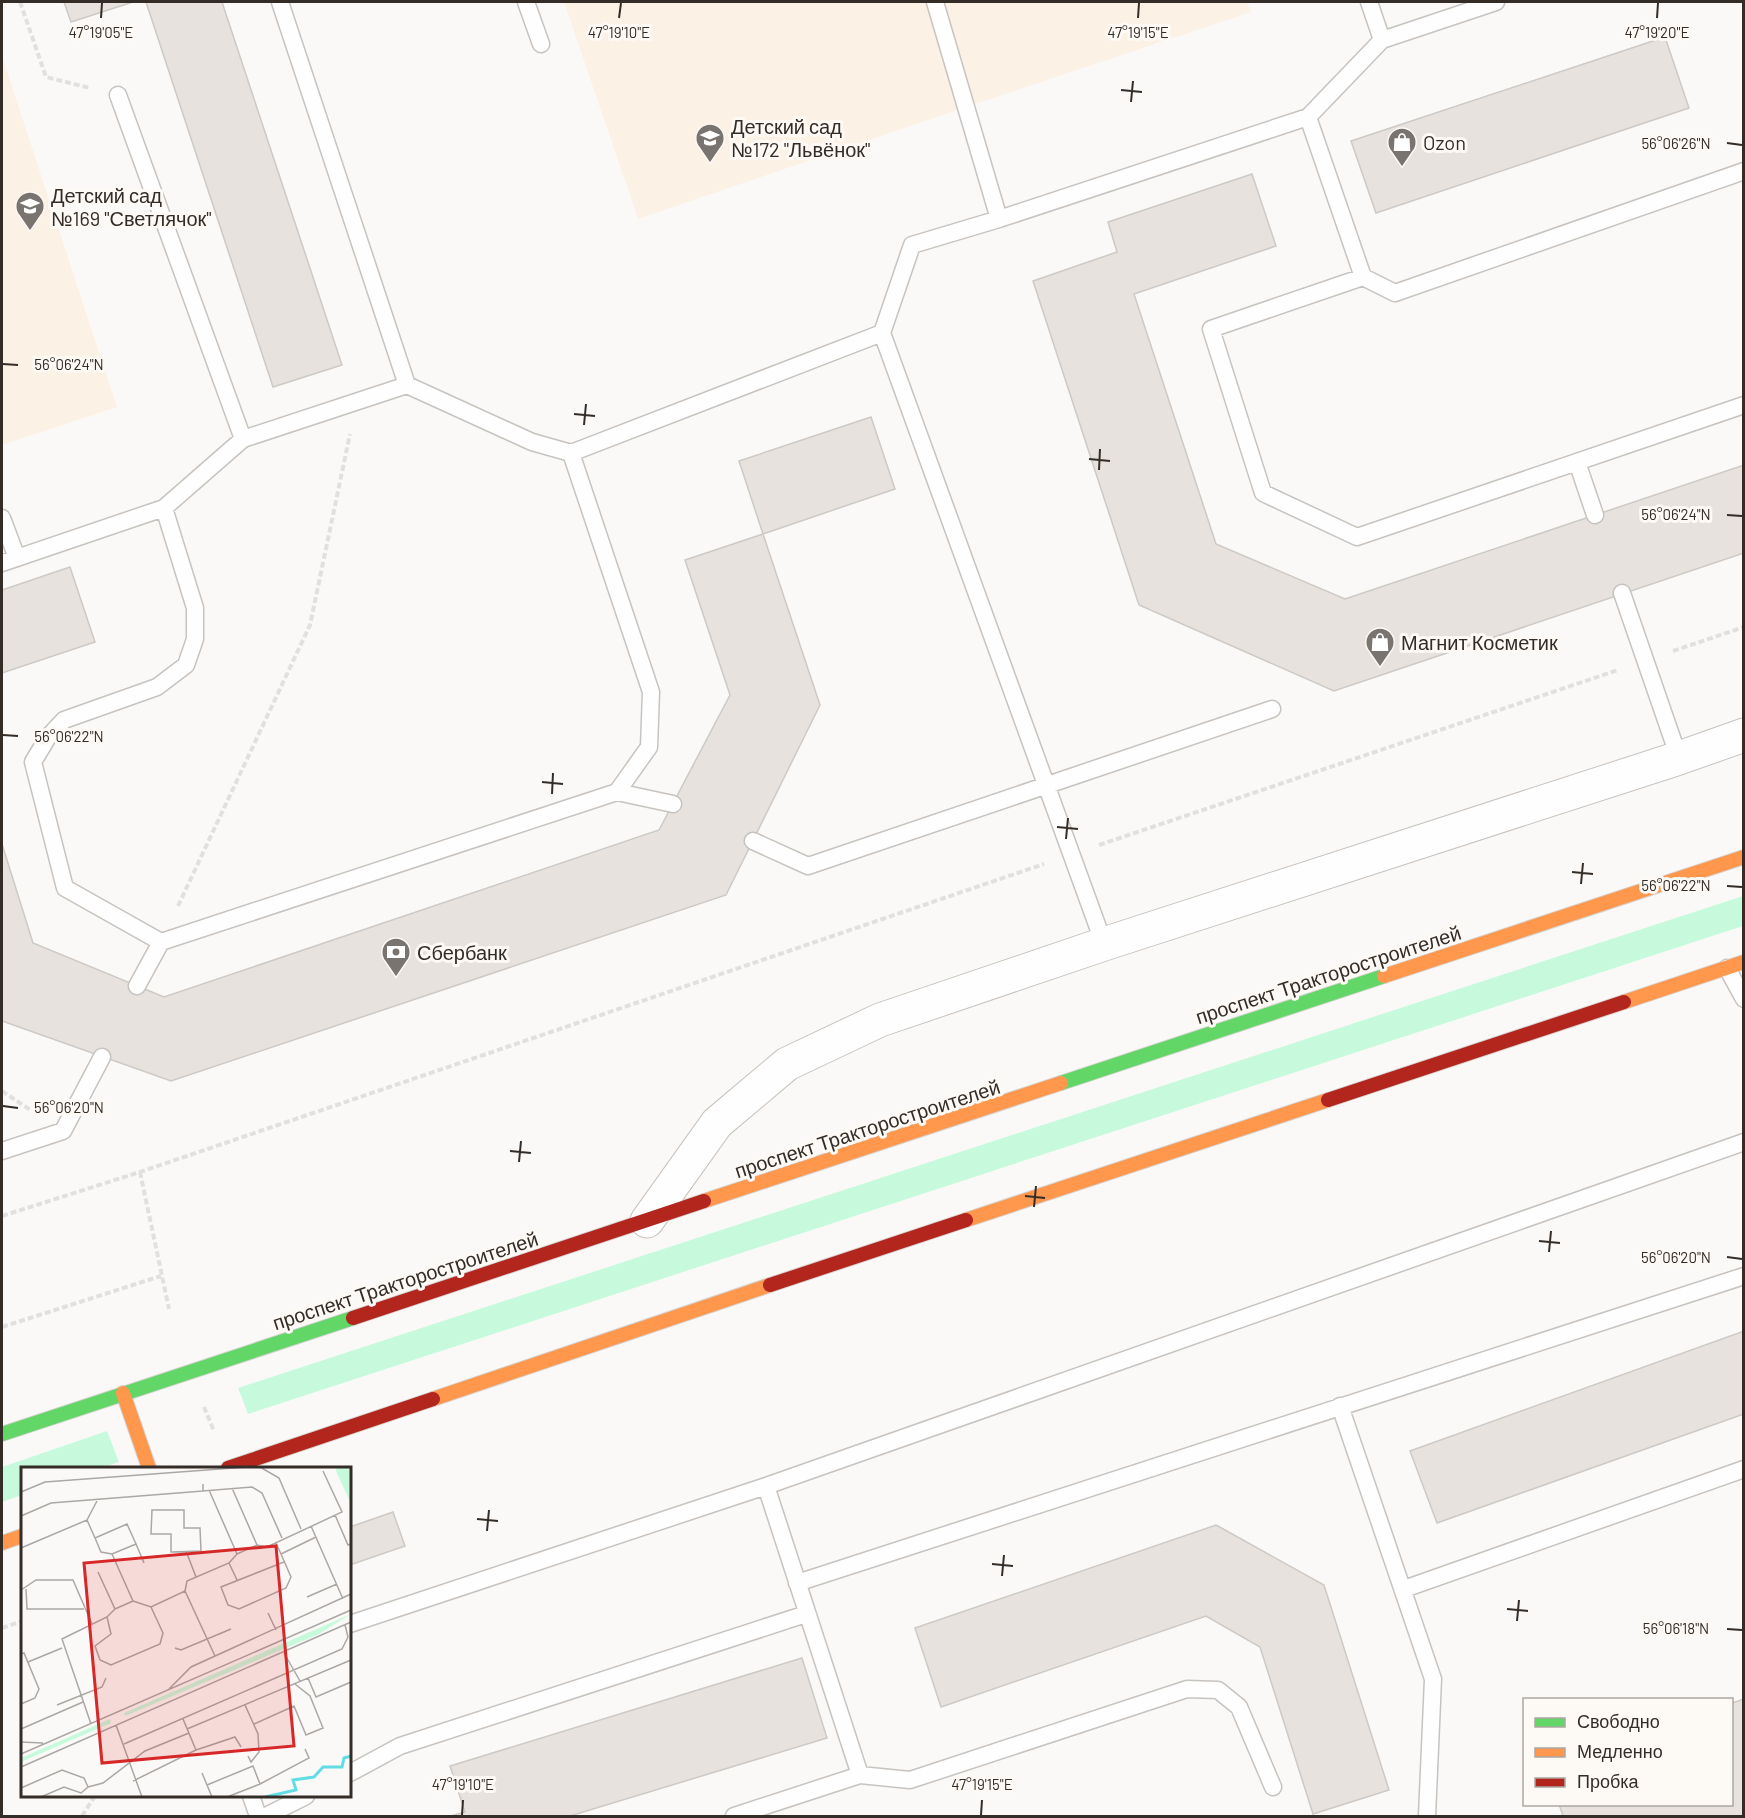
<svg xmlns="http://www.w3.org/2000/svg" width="1745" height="1818" font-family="Barlow,sans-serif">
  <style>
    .built { fill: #fcf1e5 }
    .green { fill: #c7fadd }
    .building { fill: #e7e2de; stroke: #cdc9c5; stroke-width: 1.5 }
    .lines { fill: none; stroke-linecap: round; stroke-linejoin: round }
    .lane-casing { stroke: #c7c3bf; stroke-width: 19 }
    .street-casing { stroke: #c7c3bf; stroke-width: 35 }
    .fast-casing { stroke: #d5d3d1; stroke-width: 16 }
    .slow-casing { stroke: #d5d3d1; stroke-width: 16 }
    .jam-casing { stroke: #d5d3d1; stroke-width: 16 }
    .path { stroke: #e1e0de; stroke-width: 4; stroke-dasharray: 6 3; stroke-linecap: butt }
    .lane { stroke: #fefefe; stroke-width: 16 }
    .street { stroke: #fefefe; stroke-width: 33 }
    .fast { stroke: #63d668; stroke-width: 14 }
    .slow { stroke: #ff974d; stroke-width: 14 }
    .jam { stroke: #b3261e; stroke-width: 14 }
    .ticks { fill: none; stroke: #342d27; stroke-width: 2 }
    .labels { text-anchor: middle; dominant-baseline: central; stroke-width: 6; stroke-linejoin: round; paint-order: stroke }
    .poi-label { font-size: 20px; fill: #342d27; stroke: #fdf9f5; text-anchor: start }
    .street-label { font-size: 20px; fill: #342d27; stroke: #fdf9f5 }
    .inset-river { fill: none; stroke: #61dde6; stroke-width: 3 }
    .inset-road { fill: none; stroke: #aba7a4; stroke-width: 1.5 }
    .view { fill: #d62828; fill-opacity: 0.15; stroke: #d62828; stroke-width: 3 }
    .inset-edge { fill: none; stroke: #342d27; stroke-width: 3 }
    .ticks-label { font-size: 15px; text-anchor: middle; fill: #342d27; stroke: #fdf9f5; stroke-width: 6; stroke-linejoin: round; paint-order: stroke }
  </style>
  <rect width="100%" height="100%" fill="#fbf9f7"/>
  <path class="built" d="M564,2H1247L1251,12L966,107L638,219Z
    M2,56L117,407L2,445Z"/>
  <path class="green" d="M1743,896V926L248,1414L238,1388Z
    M107,1431L119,1462L101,1468H22V1495L2,1502V1467Z"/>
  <path class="building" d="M64,2H133L71,22Z
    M146,2H222L342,365L273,387Z
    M1665,37L1689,108L1376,213L1351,141Z
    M1252,174L1276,246L1134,294L1216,544L1345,599L1744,465V553L1334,691L1139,605L1033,281L1117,252L1108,222Z
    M871,417L895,489L763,534L739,461Z
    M763,534L820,705L726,895L171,1081L2,1021V844L33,943L164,997L659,830L730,695L685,560Z
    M70,567L95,642L2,673V590Z
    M1744,1331V1414L1437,1523L1410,1451Z
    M393,1512L405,1546L350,1565V1527Z
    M1216,1525L1324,1585L1389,1790L1313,1814L1260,1647L1206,1616L941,1707L915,1628Z
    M802,1658L827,1738L570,1816H451L465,1812L450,1766Z
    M1744,1699V1816H1563L1559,1804H1732V1703Z"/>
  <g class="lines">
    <g class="lane-casing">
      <path id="lane" d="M526,2L541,44
        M935,2L999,219
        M1369,2L1382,40L1496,2
        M118,95L243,439L407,385L280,2
        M1308,117L1363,277L1395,293L1744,171
        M1363,277L1211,329L1263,493L1357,537L1744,405
        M882,333L912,245L999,219L1308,117L1382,40
        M407,385L532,442L571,453L882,333L1104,944
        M1577,462L1595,515
        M164,508L195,608V639L186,665L157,687L64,720L48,737L33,762L65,888L161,942L617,792L649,747L651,692L571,453
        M2,518L17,558
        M2,563L164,508L243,439
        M1622,593L1679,758
        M617,792L673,804
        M753,841L808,866L1272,709
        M1727,968L1744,999
        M137,986L161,942
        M2,1151L63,1131L102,1057
        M1340,1406L1433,1679L1427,1816
        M766,1486L860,1775L910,1780L1187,1689L1218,1690L1239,1707L1273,1787
        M797,1583L1744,1276
        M1404,1589L1744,1469
        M350,1624L766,1486L1744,1142
        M350,1773L400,1746L806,1614
        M251,1796L258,1816
        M266,1816L306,1796
        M734,1816L860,1775"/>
    </g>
    <g class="street-casing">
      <path id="street" d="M647,1221L717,1123L787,1064L880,1020L1104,944L1679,758L1744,735"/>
    </g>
    <g class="fast-casing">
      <path id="fast" d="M1061,1083L1384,976
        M2,1434L353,1318"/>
    </g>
    <g class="slow-casing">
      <path id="slow" d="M1384,976L1744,857
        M1624,1002L1744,962
        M704,1201L1061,1083
        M966,1220L1328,1100
        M123,1393L149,1468
        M433,1399L770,1285
        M2,1543L22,1536"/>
    </g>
    <g class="jam-casing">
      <path id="jam" d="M1328,1100L1624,1002
        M770,1285L966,1220
        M353,1318L704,1201
        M228,1468L433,1399"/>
    </g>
    <path class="path" d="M20,2L46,77L90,88
      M1673,651L1744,627
      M1099,845L1618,670
      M178,906L310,625L350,434
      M2,1091L32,1111
      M140,1172L169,1309
      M2,1216L140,1172L1044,864
      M2,1327L161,1276
      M204,1407L214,1431
      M2,1628L22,1621
      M82,1816L95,1796"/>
    <use href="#lane" class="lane"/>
    <use href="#street" class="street"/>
    <use href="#fast" class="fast"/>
    <use href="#slow" class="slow"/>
    <use href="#jam" class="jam"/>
  </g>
  <path class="ticks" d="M101,18L102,3M619,18L621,3M1138,18L1139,3M1657,18L1658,3M1121,90L1142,92M1131,102L1133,81M1727,143L1742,145M3,364L18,365M574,414L595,416M584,425L586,404M1089,459L1110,461M1099,470L1100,449M1727,515L1742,516M3,735L18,736M542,782L563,784M552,794L553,773M1057,827L1078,829M1066,839L1068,818M1572,872L1593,874M1581,884L1583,863M1727,886L1742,887M3,1106L18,1108M510,1151L531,1153M519,1162L521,1141M1025,1196L1045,1198M1034,1207L1036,1186M1539,1241L1560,1243M1549,1252L1551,1231M1727,1257L1742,1259M477,1519L498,1521M487,1531L489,1510M992,1564L1013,1566M1002,1576L1004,1555M1507,1609L1528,1611M1517,1621L1519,1600M1727,1629L1742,1630M462,1815L463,1800M981,1815L982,1800"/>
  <defs>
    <g id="school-pin" transform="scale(1.5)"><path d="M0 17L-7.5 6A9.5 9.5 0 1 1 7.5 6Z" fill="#7a7470" stroke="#fdf9f5"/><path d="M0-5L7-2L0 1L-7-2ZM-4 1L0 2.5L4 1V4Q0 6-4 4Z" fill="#fff"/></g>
    <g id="shop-pin" transform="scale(1.5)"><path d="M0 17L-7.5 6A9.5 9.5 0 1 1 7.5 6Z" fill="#7a7470" stroke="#fdf9f5"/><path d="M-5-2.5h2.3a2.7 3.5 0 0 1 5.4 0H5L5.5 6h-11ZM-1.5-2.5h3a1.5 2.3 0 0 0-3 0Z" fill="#fff"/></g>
    <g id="bank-pin" transform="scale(1.5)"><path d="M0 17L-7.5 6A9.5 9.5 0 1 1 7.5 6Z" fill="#7a7470" stroke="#fdf9f5"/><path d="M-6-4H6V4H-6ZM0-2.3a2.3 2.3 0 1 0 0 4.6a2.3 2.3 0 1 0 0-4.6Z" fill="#fff"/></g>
  </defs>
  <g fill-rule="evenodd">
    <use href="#school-pin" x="710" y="138"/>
    <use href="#shop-pin" x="1402" y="142"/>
    <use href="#school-pin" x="30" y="206"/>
    <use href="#shop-pin" x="1380" y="642"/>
    <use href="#bank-pin" x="396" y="952"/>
  </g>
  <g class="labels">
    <g class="poi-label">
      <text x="731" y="126">Детский сад<tspan x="731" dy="23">№172 "Львёнок"</tspan></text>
      <text x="1423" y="142">Ozon</text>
      <text x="51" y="195">Детский сад<tspan x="51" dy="23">№169 "Светлячок"</tspan></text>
      <text x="1401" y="642">Магнит Косметик</text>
      <text x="417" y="952">Сбербанк</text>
    </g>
    <g class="street-label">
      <text transform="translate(1328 974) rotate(-18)">проспект Тракторостроителей</text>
      <text transform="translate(867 1128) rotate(-18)">проспект Тракторостроителей</text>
      <text transform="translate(405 1280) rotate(-18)">проспект Тракторостроителей</text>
    </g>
  </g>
  <g transform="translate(21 1467)">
    <rect width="330" height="330" fill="#fbf9f7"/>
    <path d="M316,0H330V37L315,4ZM330,147L298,167L104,249L103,246ZM89,252L90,256L0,295V291Z" fill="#c7fadd"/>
    <path class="inset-river" d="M244,330L275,323L272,313L293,310L302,300H321L323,291L330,289"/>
    <path class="inset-road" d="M239,0L258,11L280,62M182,17V24L231,20L241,26L261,71M188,23L216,87L236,78L211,21M0,25L24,15L226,0M131,43H163V61H179L180,84L150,85V67H130ZM314,48L327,78L330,77M0,49L30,36L182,24M66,53L77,32M290,59L322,132M255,76L260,87L270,110L265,121L218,142L207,138L200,120L263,95M115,77L123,96M236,78L246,80L321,45L302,4M0,81L66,53L74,71L80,85L91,87L115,77L106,57L74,71M165,84L175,110M260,87L295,70M208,96L216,113M77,105L94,142L112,134L91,87M5,122L6,142H63M0,123L15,113H52L71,157M164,124L166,114L208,96L216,87M286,130L316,117M112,134L130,140L164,124L194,189M247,146L255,163M86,150L90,167L74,179L79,193L90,198L139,177L142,166L130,140M154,181L160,183L210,162M263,186L279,214M0,187L3,186L18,222L14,231L0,237M7,195L41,181M287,211L295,230L330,215M148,222L170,200L330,127M36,238L81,220L85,211M224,238L237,267L238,285L230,295L227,289M162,252L175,283L214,270L220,280M70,257L41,172L86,150L94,142M233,257L273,239L285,268L302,261L289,229L274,217M95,258L121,330M0,262L62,235M166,262L330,193M0,275L22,276M103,277L321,182L327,170L324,158M0,287L330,143M0,300L330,155M181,306L191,330M112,314L175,283M239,317L288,291L284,282M186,318L232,299L239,317L206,330M67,320L82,316L124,284L168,266M0,321L41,303L63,311L67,320L60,326L43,320L20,330"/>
    <path class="view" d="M255,79L273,279L81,296L63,96Z"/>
    <rect width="330" height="330" class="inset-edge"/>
  </g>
  <g class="ticks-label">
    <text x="101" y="38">47°19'05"E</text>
    <text x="619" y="38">47°19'10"E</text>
    <text x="1138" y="38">47°19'15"E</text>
    <text x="1657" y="38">47°19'20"E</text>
    <text x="1676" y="149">56°06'26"N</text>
    <text x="69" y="370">56°06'24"N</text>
    <text x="1676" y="520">56°06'24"N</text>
    <text x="69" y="742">56°06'22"N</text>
    <text x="1676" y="891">56°06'22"N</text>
    <text x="69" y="1113">56°06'20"N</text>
    <text x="1676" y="1263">56°06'20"N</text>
    <text x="1676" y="1634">56°06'18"N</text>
    <text x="463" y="1790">47°19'10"E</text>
    <text x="982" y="1790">47°19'15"E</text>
  </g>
  <rect width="1745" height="1818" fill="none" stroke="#342d27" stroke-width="6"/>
  <rect x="1523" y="1698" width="210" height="108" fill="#fdf9f5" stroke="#ada7a3" stroke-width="1.5"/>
  <rect x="1535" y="1718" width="30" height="9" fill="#63d668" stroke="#ada7a3" stroke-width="1.5"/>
  <text x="1577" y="1728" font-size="18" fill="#342d27">Свободно</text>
  <rect x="1535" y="1748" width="30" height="9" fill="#ff974d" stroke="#ada7a3" stroke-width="1.5"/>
  <text x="1577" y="1758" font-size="18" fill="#342d27">Медленно</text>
  <rect x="1535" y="1778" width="30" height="9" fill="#b3261e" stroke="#ada7a3" stroke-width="1.5"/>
  <text x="1577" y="1788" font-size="18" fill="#342d27">Пробка</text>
</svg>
